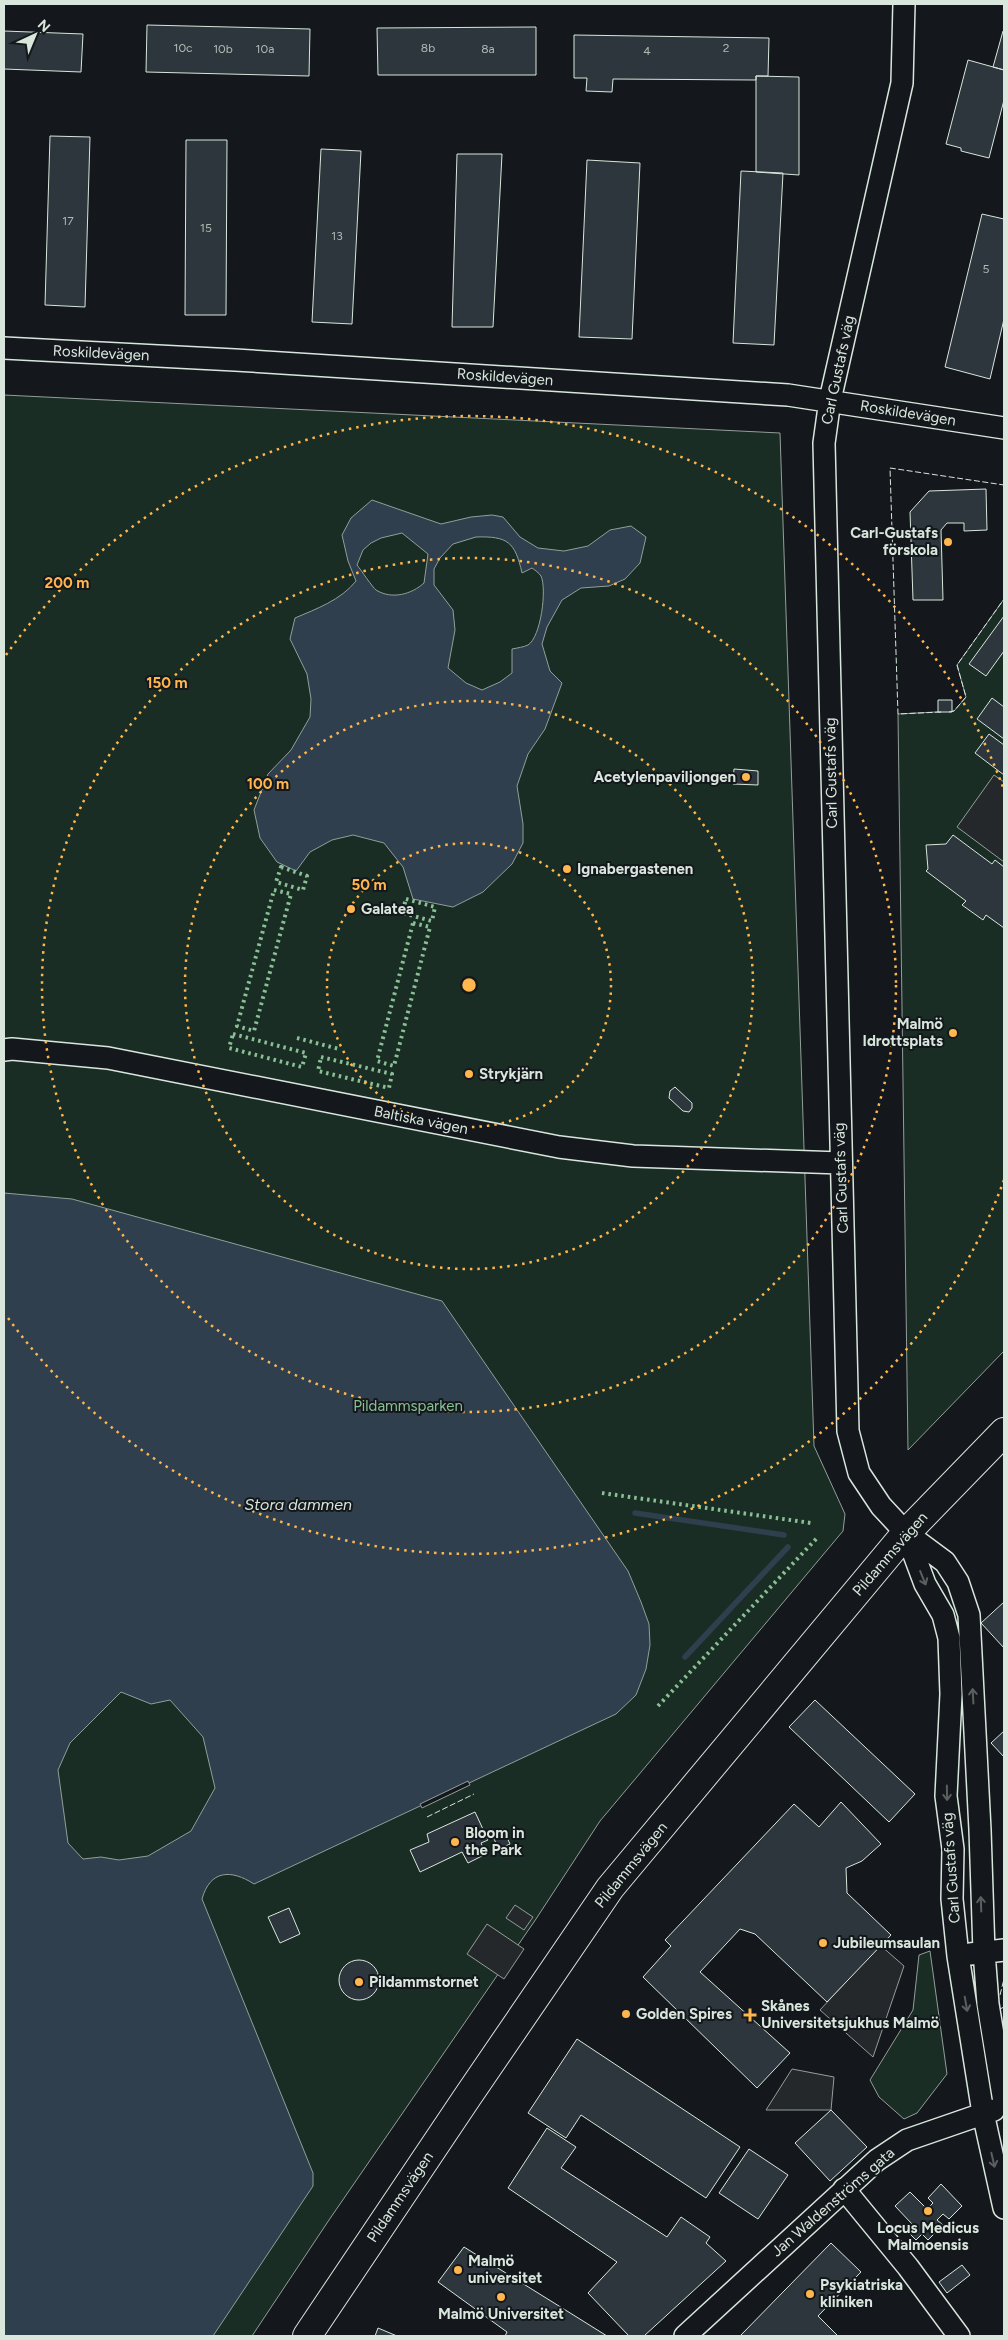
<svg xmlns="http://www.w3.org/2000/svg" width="1008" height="2340" font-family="Figtree,sans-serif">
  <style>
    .green { fill: #1a2d24; stroke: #939e99 }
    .parking { fill: #24282b; stroke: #939e99 }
    .water { fill: #2f3f4d; stroke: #939e99; fill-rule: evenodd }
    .pier { fill: #14181c; stroke: #939e99 }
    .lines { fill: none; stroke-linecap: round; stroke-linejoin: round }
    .stream { stroke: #2f3f4d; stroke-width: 5.5 }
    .building { fill: #2c363c; stroke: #d8e6dc }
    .minor-casing { stroke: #d8e6dc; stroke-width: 24 }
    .major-casing { stroke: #d8e6dc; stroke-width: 30 }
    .minor { stroke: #14181c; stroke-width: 21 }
    .major { stroke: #14181c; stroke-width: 28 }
    .hedge { stroke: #8ac095; stroke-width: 4; stroke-dasharray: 2.5 4; stroke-linecap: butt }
    .fence { stroke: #d8e6dc; stroke-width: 1; stroke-dasharray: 6 2.5; stroke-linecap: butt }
    .oneway { stroke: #59605f }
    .ring { fill: none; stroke: #ffb74d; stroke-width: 2.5; stroke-dasharray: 2.5 5 }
    .poi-dot { fill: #ffb74d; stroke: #14181c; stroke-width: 2 }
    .labels { text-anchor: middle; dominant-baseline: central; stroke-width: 4; stroke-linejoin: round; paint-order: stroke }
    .number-label { font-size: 12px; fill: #adbab4 }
    .street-label { font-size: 15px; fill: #d8e6dc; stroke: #14181c }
    .poi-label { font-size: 15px; font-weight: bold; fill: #d8e6dc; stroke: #14181c; text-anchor: start }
    .park-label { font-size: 15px; fill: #8ac095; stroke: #14181c }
    .water-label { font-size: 16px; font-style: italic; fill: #d8e6dc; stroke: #14181c }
    .centre { fill: #ffb74d; stroke: #14181c; stroke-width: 2.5 }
    .ring-label { font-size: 15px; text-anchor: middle; font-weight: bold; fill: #ffb74d; stroke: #14181c; stroke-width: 4; stroke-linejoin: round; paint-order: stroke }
  </style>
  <rect width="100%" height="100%" fill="#14181c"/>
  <path class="green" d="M4,395L780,433L814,1446L845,1514L843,1531L600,1821L536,1919L329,2220L252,2336H4Z
    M1004,599V1351L908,1450L898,714L954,711L966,697L957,665Z
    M930,1951L947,2074L917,2113L904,2119L879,2097L870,2080L913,2010L919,1955Z"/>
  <path class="parking" d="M994,775L1004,782V862L957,827Z
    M515,1905L533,1917L524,1930L506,1918Z
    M487,1924L524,1949L504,1979L467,1954Z
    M880,1945L904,1966L873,2057L820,2010Z
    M792,2069L834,2077L831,2110H766Z"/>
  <path class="water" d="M372,500L441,524L471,517L492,515L503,517L520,537L538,548L564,551L588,546L610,530L631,526L646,537L640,563L625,579L609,586L581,588L562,600L547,627L542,644L550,671L562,683L545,729L528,754L517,786L523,824V843L512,864L483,892L453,907L413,899L403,867L384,843L353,835L332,840L310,852L296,871L277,862L260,838L254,810L268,774L291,750L310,717L311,699L307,674L290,639L295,618C316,609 341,600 356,581L348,561L342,535L351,518ZM402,533L428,554L424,583C412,594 392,600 376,590C373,588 361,570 357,565L363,550L371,543L381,538ZM476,537C508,536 515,542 522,573L532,568C535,570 539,573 541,576C547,589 541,637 528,645C524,647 517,648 512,649V673L500,682L482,690L466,683L448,668L455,630L453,610L434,585V569L440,558L453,544Z
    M4,1193L72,1199L442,1301L628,1571L641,1602L649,1624L650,1645L646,1669L636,1695L616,1714L254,1884C231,1869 210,1870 202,1899L313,2173V2186L213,2336H4ZM121,1692L151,1704L170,1700L203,1737L215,1788L191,1831L148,1856L119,1860L101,1857L83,1859L68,1843L58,1770L70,1743Z"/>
  <path class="pier" d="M468,1781L470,1785L422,1808L420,1804Z"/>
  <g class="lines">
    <path class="stream" d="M635,1513L784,1535
      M685,1657L788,1547"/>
  </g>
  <path class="building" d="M147,25L310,29L309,76L146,72Z
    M536,27V75H378L377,28Z
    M4,31L83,34L81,72L4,69Z
    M1003,31L1004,32V70L993,67Z
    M574,35L769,38L768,76H756V80L613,79L612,92L586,91L587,78H574Z
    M968,60L1004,70V100L989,158L961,151V148L946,144Z
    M756,76L799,77V175L756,172Z
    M50,136L90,137L85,307L45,305Z
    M186,140H227L226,315H185Z
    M321,149L361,151L352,324L312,322Z
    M457,154H502L493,327H452Z
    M587,160L640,163L632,339L579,337Z
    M741,171L783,173L774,345L733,343Z
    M982,214L1004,219V319L990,379L945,367Z
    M986,489L987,530L964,531V523H947L941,530L943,600H913L910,512L929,491Z
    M1004,616V651L986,676L969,664Z
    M992,698L1004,707V739L977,719Z
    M938,700H952V712H938Z
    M989,734L1004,745V775L975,753Z
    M734,769L758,771V785L733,784Z
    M953,835L992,864L995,860L1004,867V928L986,915L983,920L962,905L966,901L926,871L928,869L926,845L946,844Z
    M675,1087L692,1103V1108L689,1112L683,1111L669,1098L670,1091Z
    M1004,1602V1648L981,1623Z
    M815,1700L915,1794L889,1822L789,1727Z
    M1004,1731V1757L991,1743Z
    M841,1802L881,1844L862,1861L846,1868L847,1893L891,1935L827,2002L755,1934L740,1929L700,1972L790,2053L757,2088L643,1977L671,1946L665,1940L794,1804L819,1827Z
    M475,1812L488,1840L481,1843L486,1854L468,1863L462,1852L420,1872L410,1850L429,1842L427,1834Z
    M503,1829L510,1844L499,1849L492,1835Z
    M289,1908L300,1934L280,1943L268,1917Z
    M339 1980a20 20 0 1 1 40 0a20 20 0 1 1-40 0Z
    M577,2039L740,2147L706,2198L581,2115L566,2138L528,2113Z
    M831,2110L867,2147L830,2181L795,2143Z
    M547,2128L576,2147L561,2168L667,2237L681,2217L710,2237L706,2243L726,2261L644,2336H629L588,2293L617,2262L508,2188Z
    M749,2149L788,2175L758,2219L719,2193Z
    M941,2184L962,2206L949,2219L943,2214L937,2220L943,2225L928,2240L922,2234L916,2240L906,2230L912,2224L895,2206L910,2192L927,2209L933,2203L928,2198Z
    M831,2243L861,2272L818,2316L838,2336H740Z
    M464,2247L567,2311L607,2336H505L507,2332L438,2282Z
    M962,2265L970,2275L947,2293L939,2282Z
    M378,2328L397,2336H375Z"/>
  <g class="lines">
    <g class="minor-casing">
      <path id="minor" d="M904,4L902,83L830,400L824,443L848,1431L859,1473L881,1506L906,1533L945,1562L958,1582L969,1615L980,1830L984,1952L988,2004L1004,2102
        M4,348L235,360L788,395L1004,428
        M4,1050L12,1049L108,1058L559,1147L633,1156L841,1163
        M906,1533L925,1584L943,1615L949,1638L951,1694L946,1796L953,1849L952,1899L958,1956L983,2113L1004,2208
        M970,1954L1004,1950
        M844,2189L908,2267L959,2336
        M685,2336L877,2160L907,2140L994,2110"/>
    </g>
    <g class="major-casing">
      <path id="major" d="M307,2336L468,2096L610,1888L906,1533L1004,1432"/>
    </g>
    <use href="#minor" class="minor"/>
    <use href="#major" class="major"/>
    <path class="hedge" d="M281,867L307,876L303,890L276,882Z
      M274,890L291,894L254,1031L237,1026Z
      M406,899L435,907L432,921L402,913Z
      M413,923L430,927L394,1066L377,1061Z
      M233,1034L306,1053L302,1067L229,1048Z
      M297,1038L339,1049
      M321,1057L392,1074L389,1088L318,1071Z
      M602,1493L811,1523
      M658,1706L817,1538"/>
    <path class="fence" d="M941,712L898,714L890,468L1004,485
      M949,712L954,711L966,697L957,665L1004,599
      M427,1817L474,1794
      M1000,1995L1004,1979
      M1000,2009L1004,2007"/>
  </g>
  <defs><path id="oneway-shaft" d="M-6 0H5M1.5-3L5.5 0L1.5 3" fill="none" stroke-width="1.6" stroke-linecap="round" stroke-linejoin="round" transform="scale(1.25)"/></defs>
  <g class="oneway">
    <use href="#oneway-shaft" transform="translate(923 1578) rotate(68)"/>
    <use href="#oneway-shaft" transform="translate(973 1696) rotate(-93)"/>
    <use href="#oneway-shaft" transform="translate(947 1793) rotate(89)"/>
    <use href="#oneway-shaft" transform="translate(981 1904) rotate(-92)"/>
    <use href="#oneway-shaft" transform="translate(966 2004) rotate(80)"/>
    <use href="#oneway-shaft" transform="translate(993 2160) rotate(77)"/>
  </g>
  <g class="ring">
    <circle cx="469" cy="985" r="142"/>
    <circle cx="469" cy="985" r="284"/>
    <circle cx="469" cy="985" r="427"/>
    <path d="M1004 1180A569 569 0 0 1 6 1315M6 655A569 569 0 0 1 1004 790"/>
  </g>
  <g class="poi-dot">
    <circle cx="948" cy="542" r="5"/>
    <circle cx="746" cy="777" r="5"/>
    <circle cx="567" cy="869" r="5"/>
    <circle cx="351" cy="909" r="5"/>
    <circle cx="953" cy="1033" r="5"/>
    <circle cx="469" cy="1074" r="5"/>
    <circle cx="455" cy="1842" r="5"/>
    <circle cx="823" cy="1943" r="5"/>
    <circle cx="359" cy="1982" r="5"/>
    <circle cx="626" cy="2014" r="5"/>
    <path d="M747.5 2007.5h5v5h5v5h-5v5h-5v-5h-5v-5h5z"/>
    <circle cx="928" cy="2211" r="5"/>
    <circle cx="458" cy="2270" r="5"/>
    <circle cx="810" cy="2294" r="5"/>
    <circle cx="501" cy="2297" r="5"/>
  </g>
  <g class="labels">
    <g class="number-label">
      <text x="183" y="48">10c</text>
      <text x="428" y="48">8b</text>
      <text x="726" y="48">2</text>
      <text x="223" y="49">10b</text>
      <text x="265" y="49">10a</text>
      <text x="488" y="49">8a</text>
      <text x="647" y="51">4</text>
      <text x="68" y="221">17</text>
      <text x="206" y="228">15</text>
      <text x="337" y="236">13</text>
      <text x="986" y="269">5</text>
    </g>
    <g class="street-label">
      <text transform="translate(101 353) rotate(3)">Roskildevägen</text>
      <text transform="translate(838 370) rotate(-78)">Carl Gustafs väg</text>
      <text transform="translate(505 377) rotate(4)">Roskildevägen</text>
      <text transform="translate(908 413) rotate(9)">Roskildevägen</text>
      <text transform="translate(831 773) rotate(-91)">Carl Gustafs väg</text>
      <text transform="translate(421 1120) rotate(11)">Baltiska vägen</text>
      <text transform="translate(841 1178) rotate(-92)">Carl Gustafs väg</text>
      <text transform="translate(890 1554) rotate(-49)">Pildammsvägen</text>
      <text transform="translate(631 1865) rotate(-51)">Pildammsvägen</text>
      <text transform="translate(951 1868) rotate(-94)">Carl Gustafs väg</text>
      <text transform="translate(400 2197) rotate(-56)">Pildammsvägen</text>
      <text transform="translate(833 2202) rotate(-41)">Jan Waldenströms gata</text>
    </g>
    <g class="poi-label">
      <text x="938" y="533" text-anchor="end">Carl-Gustafs<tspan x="938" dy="17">förskola</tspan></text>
      <text x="736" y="777" text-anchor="end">Acetylenpaviljongen</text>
      <text x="577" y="869">Ignabergastenen</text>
      <text x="361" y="909">Galatea</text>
      <text x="943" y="1024" text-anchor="end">Malmö<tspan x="943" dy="17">Idrottsplats</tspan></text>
      <text x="479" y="1074">Strykjärn</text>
      <text x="465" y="1833">Bloom in<tspan x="465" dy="17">the Park</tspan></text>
      <text x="833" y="1943">Jubileumsaulan</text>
      <text x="369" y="1982">Pildammstornet</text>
      <text x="761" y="2006">Skånes<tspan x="761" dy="17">Universitetsjukhus Malmö</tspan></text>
      <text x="636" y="2014">Golden Spires</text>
      <text x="928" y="2228" text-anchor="middle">Locus Medicus<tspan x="928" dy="17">Malmoensis</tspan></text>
      <text x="468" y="2261">Malmö<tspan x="468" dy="17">universitet</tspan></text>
      <text x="820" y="2285">Psykiatriska<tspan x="820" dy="17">kliniken</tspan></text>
      <text x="501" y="2314" text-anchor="middle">Malmö Universitet</text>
    </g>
    <g class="park-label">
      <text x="408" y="1406">Pildammsparken</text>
    </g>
    <g class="water-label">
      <text x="298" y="1504">Stora dammen</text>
    </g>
  </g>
  <circle cx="469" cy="985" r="8" class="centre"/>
  <g class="ring-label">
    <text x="67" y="588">200 m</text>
    <text x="167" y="688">150 m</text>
    <text x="268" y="789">100 m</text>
    <text x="369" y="890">50 m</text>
  </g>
  <rect width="1008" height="2340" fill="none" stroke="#d8e6dc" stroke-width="10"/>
  <g transform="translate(35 35) rotate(44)" stroke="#14181c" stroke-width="4" paint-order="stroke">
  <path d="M0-4L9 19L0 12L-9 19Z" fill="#d8e6dc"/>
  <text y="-8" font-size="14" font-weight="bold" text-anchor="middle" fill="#d8e6dc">N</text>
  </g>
</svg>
